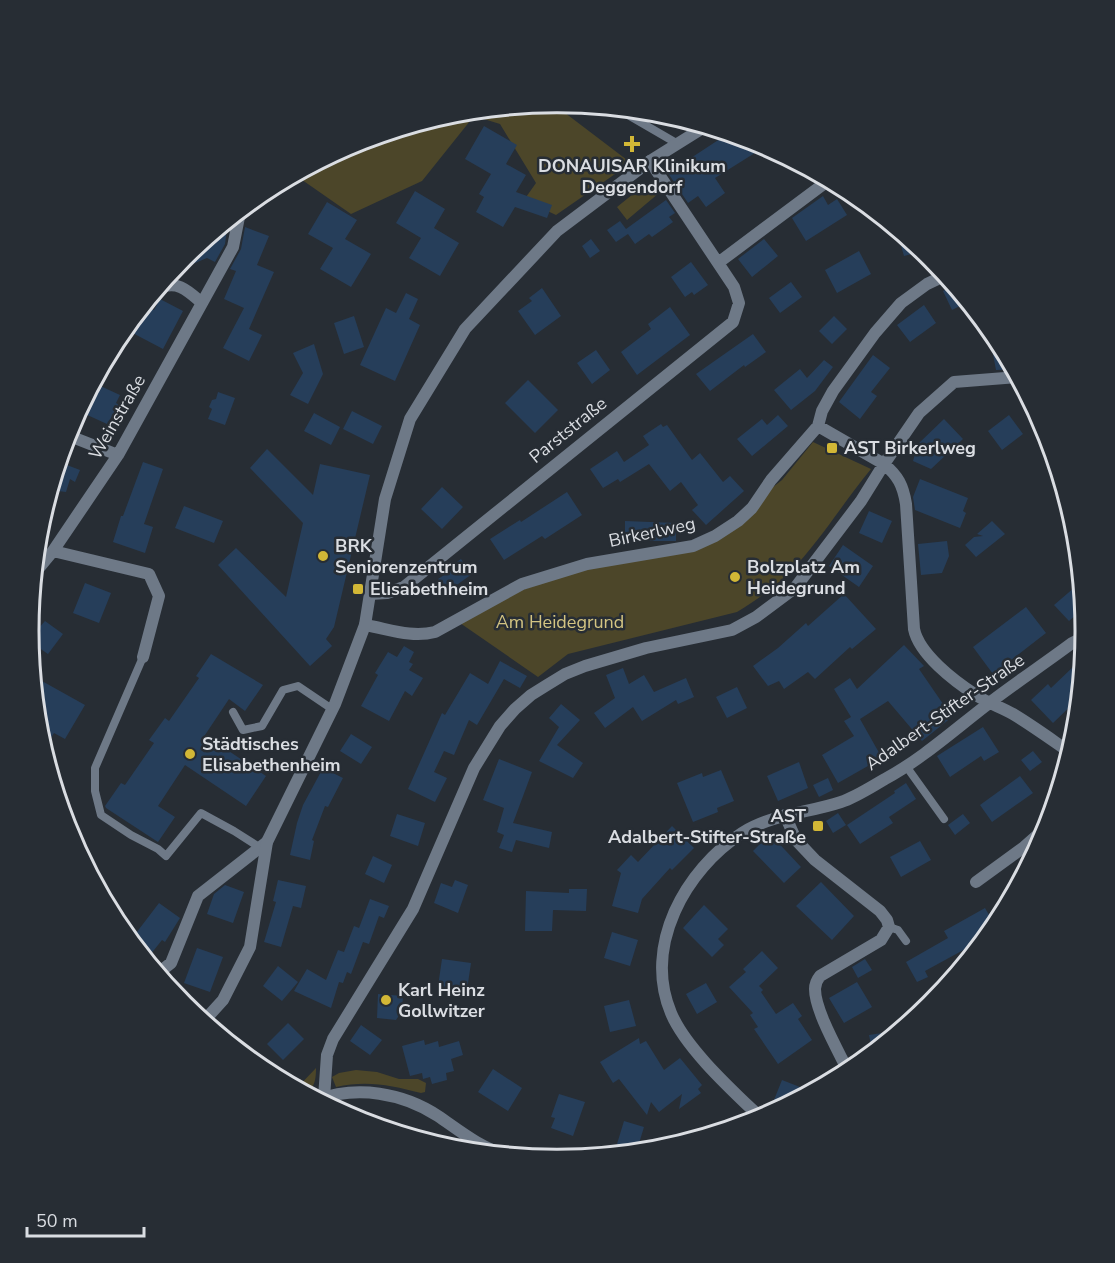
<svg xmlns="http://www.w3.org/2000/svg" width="1115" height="1263" font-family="'Nunito Sans',sans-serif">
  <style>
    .green { fill: #4c4629 }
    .building { fill: #263e5a }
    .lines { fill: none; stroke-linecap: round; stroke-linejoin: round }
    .service { stroke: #6e7987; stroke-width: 8 }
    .minor { stroke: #6e7987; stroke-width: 12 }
    .tertiary { stroke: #6e7987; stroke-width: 12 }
    .poi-dot { fill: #d2b736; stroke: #272d34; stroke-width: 2 }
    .labels { text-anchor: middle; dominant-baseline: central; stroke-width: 5; stroke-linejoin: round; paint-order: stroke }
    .poi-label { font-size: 18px; font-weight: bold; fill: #dadde2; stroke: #272d34; text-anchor: start }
    .street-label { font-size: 18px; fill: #dadde2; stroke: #272d34 }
    .park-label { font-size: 18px; fill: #d3c482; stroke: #272d34 }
    .rim { fill: none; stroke: #dadde2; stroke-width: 3 }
  </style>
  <rect width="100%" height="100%" fill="#272d34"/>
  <path class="green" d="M552,103L631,163L556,215L524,200L536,183L500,124L474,116L422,181L351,214L295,175L355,143L455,113Z
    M649,184L659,193L627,220L617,207L643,186Z
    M813,442L871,469C843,503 820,541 790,572C774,588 756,600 737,612L568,654L538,677L460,623L519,591L582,570L695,549L782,480Z
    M316,1068C316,1079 315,1087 306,1094L296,1089Z
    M356,1070L377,1072L399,1079H418L426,1083L425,1092L421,1093C391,1085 366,1080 336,1087L332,1077L339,1073Z"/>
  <path class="building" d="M484,126L517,145L506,164L526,175L516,192L552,205L547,218L515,207L503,227L476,212L484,197L479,194L491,174L465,159Z
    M729,133L766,146L715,178L725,193L706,207L698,196L688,203L668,173Z
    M415,191L445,209L434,228L459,243L440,276L409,258L421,238L396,223Z
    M823,196L828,205L837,199L847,215L806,241L792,218Z
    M666,200L675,213L669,217L673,222L652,237L649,234L635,244L628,234L616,242L607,230L620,221L626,229Z
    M327,202L357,220L345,239L371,254L351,287L320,269L333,248L308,234Z
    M228,221L225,244L215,262L207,258L171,273L184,257Z
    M245,227L269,236L257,265L274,272L249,329L262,335L249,361L223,348L244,308L224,299L236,271L230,269L241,249Z
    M896,228L923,251L904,256Z
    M591,239L600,251L590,258L582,246Z
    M764,239L778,256L752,277L738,259Z
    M859,251L871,274L837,293L825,270Z
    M691,262L708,285L694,295L692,292L685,297L671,277Z
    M791,282L802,297L780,313L769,298Z
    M955,285L968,302L952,310L943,291Z
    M542,288L561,316L535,335L518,311L532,301L529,298Z
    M406,293L418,299L409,319L420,325L395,381L360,365L386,308L396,313Z
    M160,299L183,311L163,349L125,329L134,318L140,321L147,307L154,310Z
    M924,305L936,323L910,342L897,325Z
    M670,307L690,335L637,375L621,352L651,329L648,324Z
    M354,316L364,347L344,354L334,323Z
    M834,316L847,329L832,344L819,331Z
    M753,334L766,352L745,367L744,365L710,391L696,374Z
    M314,344L323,374L308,404L290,395L303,373L293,353Z
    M1003,348L1008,357L1014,369L996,370L992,349Z
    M596,350L610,370L592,384L577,363Z
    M873,355L890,368L871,392L877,396L860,419L839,402Z
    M824,360L833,367L815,391L791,410L774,390L800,369L807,378Z
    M528,380L558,410L535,433L505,403Z
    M96,384L120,395L116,403L119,405L107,424L83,413Z
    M218,392L235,398L225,425L208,419L212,409L209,407L212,400L216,399Z
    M352,411L382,426L373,444L343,429Z
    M314,413L340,427L331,445L304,431Z
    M778,415L788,426L752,456L737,439L762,419L767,425Z
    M1009,415L1023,434L1002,450L988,431Z
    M944,419L963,439L931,469L913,461L918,444Z
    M661,424L663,427L667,425L692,460L700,453L723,482L730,476L744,491L706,525L692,510L698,505L681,482L670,491L649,464L620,482L618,479L603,488L590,469L617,451L624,462L649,445L643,436Z
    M267,449L313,495L320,464L370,475L334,627L326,639L332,646L310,666L218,565L236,548L286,597L303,523L250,468Z
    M59,462L80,470L75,482L70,479L66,492L50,490Z
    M143,462L163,469L144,524L153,527L145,553L113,542L121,516H123Z
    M920,479L968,498L963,511L966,513L960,528L915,510L913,497Z
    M442,487L463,507L442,529L421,509Z
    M567,492L582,515L545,539L542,536L504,560L490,539L520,520L521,522Z
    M184,506L223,521L214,543L175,528Z
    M869,511L892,521L882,543L859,533Z
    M625,521L676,523V541H625Z
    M992,521L1005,534L976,557L965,545L974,537L983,536L977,534Z
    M947,541L949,556L942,573L921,575L918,544Z
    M843,545L873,566L859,587L829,566Z
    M461,559L472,574L447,592L438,579L452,570L450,567Z
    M1082,581L1084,608L1069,621L1054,605Z
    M85,583L111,593L99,623L73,613Z
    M844,594L876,629L852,649L850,647L815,679L808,672L784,689L779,681L768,686L753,666L778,648L806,623L808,626Z
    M1026,607L1046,633L993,674L973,647Z
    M45,621L63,634L48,654L29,641V639Z
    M904,645L924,666L919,669L952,717L922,741L888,701L860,719L882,758L838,783L822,755L854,736L844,721L851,717L834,689L850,678L857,689Z
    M404,646L414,652L409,662L413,664L409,670L423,678L412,696L405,691L389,721L361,706L378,675L375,673L388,652L397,657Z
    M211,654L263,685L245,711L229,699L205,735L266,776L246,806L185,765L158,806L175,817L158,842L106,808L105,806L121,783L125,785L154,743L149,740L165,718L169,721L199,678L196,676Z
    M500,661L527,676L520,688L504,679L477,725L469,720L454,755L444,751L434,772L447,778L435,802L408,789L442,713L445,715L470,673L488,684Z
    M1083,662L1080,697L1053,723L1031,700L1048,684L1051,688L1073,667Z
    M623,668L629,684L644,675L654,692L686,678L694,697L678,704L676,700L642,721L633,707L605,728L594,713L615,698L606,675Z
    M33,676L85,705L65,739L54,733L43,750L39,734L36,710L44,698L34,692Z
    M737,687L747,708L727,718L716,697Z
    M561,704L580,720L557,745L583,763L573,778L539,761L559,727L549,718Z
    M983,727L999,752L984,761L981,756L950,777L937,756Z
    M351,734L372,747L361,764L340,751Z
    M1033,751L1042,762L1030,771L1021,760Z
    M499,759L532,772L513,823L552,832L549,848L516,840L512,852L499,848L504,835L497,832L504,808L483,800Z
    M799,762L808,788L778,801L767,776Z
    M323,768L343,778L328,807L325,806L312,840L314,841L310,860L290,855L297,823L303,805Z
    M721,770L734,801L717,808L718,812L693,822L677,783L702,773L703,777Z
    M1020,776L1033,793L992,822L980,805Z
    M828,778L833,790L819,797L813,785Z
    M906,783L916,799L889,817L893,823L860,844L847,825L895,793L894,791Z
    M838,813L846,825L833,833L826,821Z
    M397,814L425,823L418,846L390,836Z
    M963,814L970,823L955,835L948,825Z
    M672,826L694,848L672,870L670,868L642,899L638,913L612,906L621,873L617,870L631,855L638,862Z
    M770,834L801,867L784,883L753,851Z
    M920,841L931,860L901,877L890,857Z
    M373,856L392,865L384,883L365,874Z
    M278,880L306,886L301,908L293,906L281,947L264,942L276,902L273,901Z
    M455,880L468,885L458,913L434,903L441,883L452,887Z
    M821,882L854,916L832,940L796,906Z
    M225,885L244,892L233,923L207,914L214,894Z
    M569,889H587L586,911L553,910L552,931H525L526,891L569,893Z
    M370,899L389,906L384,918L379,916L369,944L363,942L351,974L347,972L343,983L339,982L331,1008L294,991L307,969L326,980L338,950L344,952L354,926L359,928Z
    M159,903L180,918L165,942L162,940L146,960L130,941Z
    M704,905L728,929L718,939L724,945L712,957L683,928Z
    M985,908L996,927L989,936L925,971L928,977L917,982L906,962L948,938L944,931Z
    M612,932L638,940L630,966L604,958Z
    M197,948L223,957L210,992L184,983Z
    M762,951L778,968L759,986L763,990L761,992L776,1014L793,1003L802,1016L798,1019L812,1040L778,1064L754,1029L758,1027L750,1015L753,1013L729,987L746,972L743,969Z
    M442,959L471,963L467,990L438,986Z
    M865,959L872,970L858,978L852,967Z
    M278,966L298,982L282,1001L263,986Z
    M857,982L872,1007L844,1023L829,998Z
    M706,983L717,1002L697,1014L686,994Z
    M378,994L403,996L402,1011L396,1020L377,1018Z
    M629,1000L636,1026L610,1032L604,1006Z
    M288,1023L304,1039L283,1060L267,1044Z
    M361,1025L382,1040L370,1055L350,1041Z
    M902,1030L873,1054L869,1035Z
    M639,1038L640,1044L646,1041L664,1070L680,1058L702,1085L698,1089L701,1093L679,1109L682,1094L659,1112L651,1102L647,1115L619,1079L613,1083L600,1062Z
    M424,1040L425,1045L438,1041L439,1047L459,1041L463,1055L451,1059L454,1071L446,1073L447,1080L432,1084L430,1077L423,1079L422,1073L410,1076L402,1046Z
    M493,1069L522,1088L508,1111L478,1092Z
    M782,1080L805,1089L801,1098L782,1108L772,1105Z
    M559,1094L585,1102L573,1136L551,1128L555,1118L551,1117Z
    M624,1121L644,1127L637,1150L617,1144Z"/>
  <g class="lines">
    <path class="service" d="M616,108L678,144
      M143,657L95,768V791L101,815L131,835L158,849L166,856L201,813L234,831L259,847
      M233,712L243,730L262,726L283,690L298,686L332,709
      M906,766L944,819
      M889,927L898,930L906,941"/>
    <path class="minor" d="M718,263L829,180
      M159,288C178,280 188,291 202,303
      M818,426L884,464L919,413L954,382L1018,377
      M67,435L118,455
      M53,551L149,574L159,596L143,657
      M34,574L53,551L118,455L233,247L239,217L237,214
      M370,594L387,593L404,587L733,322L739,303L734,287L650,161
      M365,625C389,629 411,638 435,632L522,584L587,564L693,546L715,536L738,521L752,508L771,480L818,426L822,411L833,391L875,333L901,303L927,284L946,275
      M785,815L796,840L815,860L880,911L887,920L889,927L881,940L820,976C816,981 815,984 815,989C815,1011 839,1052 849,1073
      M976,882L1024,847L1049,825
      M157,974L171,963L198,896L267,842
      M324,1098L327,1055L333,1039L413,909L474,768L500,726L515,709L531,695L547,685L565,674L585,666L646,648L732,630L756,617L795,588L861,501L884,464C898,476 903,485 906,504L914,629C919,654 954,681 976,695C987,703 1001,707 1013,714C1033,726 1052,740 1071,753
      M762,1119C734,1092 686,1049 671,1013C643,946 685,870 742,833C772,814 808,813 841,802C856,797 871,787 885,779C922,759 954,730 988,704C1015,683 1044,664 1072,643L1086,636"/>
    <path class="tertiary" d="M203,1022L223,1000L250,947L267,842L335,704L365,625L385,499L410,419L465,329L557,231L650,161L706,126
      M317,1100C357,1085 403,1093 438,1116C460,1131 479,1147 506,1155"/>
  </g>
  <g class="poi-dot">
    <path d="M629 135h6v6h6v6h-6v6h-6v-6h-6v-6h6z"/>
    <rect x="826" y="442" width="12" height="12" rx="3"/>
    <circle cx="323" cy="556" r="6"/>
    <circle cx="735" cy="577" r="6"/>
    <rect x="352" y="583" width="12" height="12" rx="3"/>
    <circle cx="190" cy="754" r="6"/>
    <rect x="812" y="820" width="12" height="12" rx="3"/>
    <circle cx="386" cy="1000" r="6"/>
  </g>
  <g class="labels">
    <g class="poi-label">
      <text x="632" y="166" text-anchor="middle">DONAUISAR Klinikum<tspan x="632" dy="21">Deggendorf</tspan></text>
      <text x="844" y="448">AST Birkerlweg</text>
      <text x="335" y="546">BRK<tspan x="335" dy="21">Seniorenzentrum</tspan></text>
      <text x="747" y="567">Bolzplatz Am<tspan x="747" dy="21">Heidegrund</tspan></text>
      <text x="370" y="589">Elisabethheim</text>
      <text x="202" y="744">Städtisches<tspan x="202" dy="21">Elisabethenheim</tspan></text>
      <text x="806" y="816" text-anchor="end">AST<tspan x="806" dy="21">Adalbert-Stifter-Straße</tspan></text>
      <text x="398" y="990">Karl Heinz<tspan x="398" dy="21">Gollwitzer</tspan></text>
    </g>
    <g class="street-label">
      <text transform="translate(117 417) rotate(-60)">Weinstraße</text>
      <text transform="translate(568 430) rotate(-39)">Parststraße</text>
      <text transform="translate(652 532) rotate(-12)">Birkerlweg</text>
      <text transform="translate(945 712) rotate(-35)">Adalbert-Stifter-Straße</text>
    </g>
    <g class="park-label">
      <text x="560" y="622">Am Heidegrund</text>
    </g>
  </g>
  <path d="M0 0H1115V1263H0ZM39 631a518 518 0 1 1 1036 0a518 518 0 1 1-1036 0Z" fill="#272d34" fill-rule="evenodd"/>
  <path class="rim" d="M39 631a518 518 0 1 1 1036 0a518 518 0 1 1-1036 0Z"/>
  <path d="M27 1227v9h117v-9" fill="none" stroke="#dadde2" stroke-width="3"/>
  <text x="36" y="1227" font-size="18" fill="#dadde2" stroke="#272d34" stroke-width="4.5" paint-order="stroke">50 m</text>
</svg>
